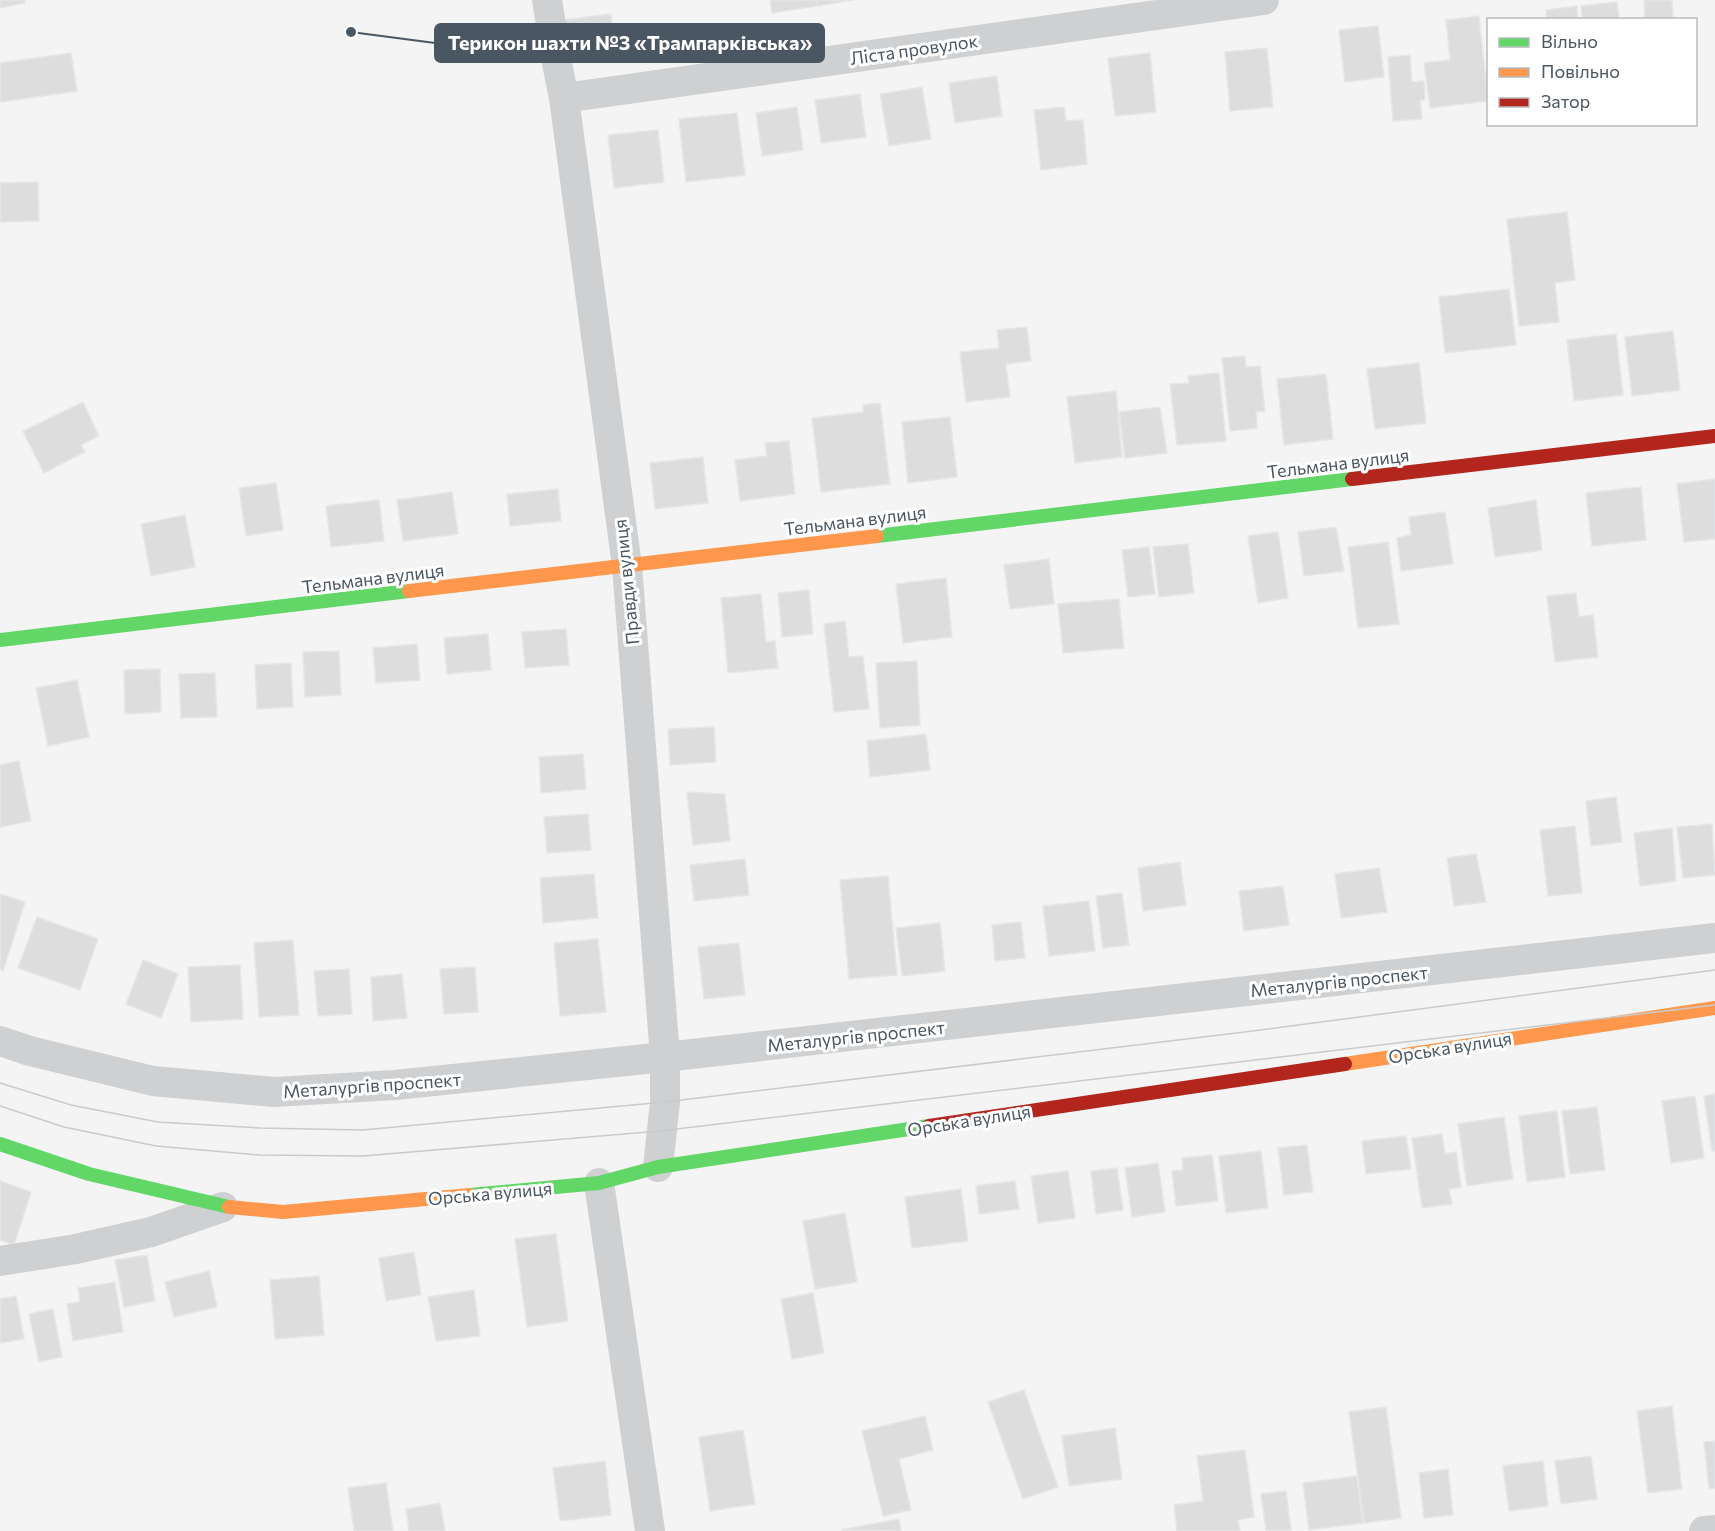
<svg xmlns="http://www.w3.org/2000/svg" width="1715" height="1531" font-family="Commissioner,sans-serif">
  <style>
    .building { fill: #ddddde; stroke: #e5e6e7; stroke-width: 1.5 }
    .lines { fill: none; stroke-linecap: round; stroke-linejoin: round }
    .street { stroke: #ced0d2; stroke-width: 30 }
    .fast { stroke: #63d668; stroke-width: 14 }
    .slow { stroke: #ff974d; stroke-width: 14 }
    .jam { stroke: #b3261e; stroke-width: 14 }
    .tram { stroke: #c9cacc; stroke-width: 1.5 }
    .labels { text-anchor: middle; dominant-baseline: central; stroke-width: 6; stroke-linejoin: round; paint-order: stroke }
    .street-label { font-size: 18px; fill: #4a5661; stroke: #fff }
    .leader { fill: none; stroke: #4a5661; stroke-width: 2 }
    .callout-dot { fill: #4a5661; stroke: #fff; stroke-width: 2 }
    .callout { fill: #4a5661; stroke: #4a5661; stroke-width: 2 }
    .callout-label { font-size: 20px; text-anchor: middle; font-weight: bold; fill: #fff }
  </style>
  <rect width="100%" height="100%" fill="#f4f4f4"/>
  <path class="building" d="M0,0H25V3L0,8Z
    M770,0H816L817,6L772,13Z
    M816,0H854L817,6Z
    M1644,0H1672L1673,20H1645Z
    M1617,2L1619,20H1582L1581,6Z
    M1577,6L1578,20H1547L1546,10Z
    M611,14L614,45L567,51L563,20Z
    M1479,16L1488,101L1430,108L1424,63L1450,60L1446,20Z
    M1378,26L1384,77L1345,82L1339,30Z
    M1267,48L1273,107L1230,111L1225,52Z
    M71,53L77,91L0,102V63Z
    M1150,53L1156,112L1115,116L1108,58Z
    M1410,55L1412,82L1424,81L1425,100H1420L1422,119L1393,121L1388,57Z
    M997,76L1002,116L955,123L949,83Z
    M922,87L931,139L889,146L880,94Z
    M860,94L866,137L821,143L815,100Z
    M797,107L803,150L762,156L756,113Z
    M1064,107L1066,121L1083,120L1087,164L1041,170L1034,110Z
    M737,113L745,175L686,182L679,119Z
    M658,130L664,182L614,188L608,135Z
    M38,182L39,221L0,222V183Z
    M1567,212L1575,280L1555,283L1559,322L1519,326L1507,219Z
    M1509,289L1516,345L1445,353L1439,297Z
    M1027,327L1031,361L1006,364L1010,397L966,402L960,352L999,348L997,330Z
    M1673,331L1680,390L1632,396L1625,337Z
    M1616,334L1623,395L1574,401L1567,340Z
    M1245,356L1246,367L1260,366L1265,411L1256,412L1257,428L1230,431L1222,358Z
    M1419,363L1426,423L1375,429L1367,369Z
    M1219,373L1226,441L1177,445L1170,384L1189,383L1188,376Z
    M1326,374L1333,439L1284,445L1277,379Z
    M1116,391L1122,457L1075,463L1067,397Z
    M83,402L99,436L81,445L85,452L44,473L23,431Z
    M880,403L890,484L821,492L812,418L864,412L863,405Z
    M1160,407L1167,453L1125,458L1119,412Z
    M950,417L957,477L908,483L902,422Z
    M789,441L795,494L740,501L735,460L767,456L765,443Z
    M703,457L708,503L655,509L650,463Z
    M1715,479V539L1684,542L1677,484Z
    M276,483L283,530L246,536L239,488Z
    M1641,487L1646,540L1592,546L1586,493Z
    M558,489L561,521L510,526L507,494Z
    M452,492L458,534L403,541L397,500Z
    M379,500L384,541L331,547L326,506Z
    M1536,500L1542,550L1495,557L1488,508Z
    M1445,512L1453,564L1401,571L1397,538L1411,535L1409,517Z
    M185,515L195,567L151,576L141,524Z
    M1336,527L1344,571L1304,576L1298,532Z
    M1278,532L1288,598L1258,603L1248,536Z
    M1388,542L1399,624L1358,628L1348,547Z
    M1188,544L1194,593L1159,597L1153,547Z
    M1149,547L1155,594L1128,597L1122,550Z
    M1049,559L1054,604L1010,609L1004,565Z
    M946,578L952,637L903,643L896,584Z
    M809,590L813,634L782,637L778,593Z
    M1576,593L1579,617L1593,615L1598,657L1555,662L1547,596Z
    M761,594L766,642L775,641L778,668L728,673L721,598Z
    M1119,599L1124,648L1063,653L1058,604Z
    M845,621L849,657L863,656L869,709L834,712L824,624Z
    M566,629L569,665L525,668L522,632Z
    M488,634L491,670L447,674L444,638Z
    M417,644L420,680L376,683L373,648Z
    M339,651L341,695L305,697L303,652Z
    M917,661L920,725L880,728L876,663Z
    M291,663L293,707L257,709L255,665Z
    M160,669L161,712L125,714L124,670Z
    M215,673L217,717L181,718L179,674Z
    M77,680L89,737L48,746L36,688Z
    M714,727L716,762L670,765L668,729Z
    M926,734L930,770L870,777L867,741Z
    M583,754L586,789L541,793L539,757Z
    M19,761L31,821L0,827V765Z
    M687,792L725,794L730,841L693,845Z
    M1616,797L1622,842L1591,846L1586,801Z
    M588,814L591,850L547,853L544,817Z
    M1712,824L1715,875L1683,878L1677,827Z
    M1575,826L1582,893L1548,896L1540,830Z
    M1672,828L1676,881L1640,886L1634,833Z
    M1476,854L1486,902L1454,906L1447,858Z
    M745,859L749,895L694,901L690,865Z
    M1180,862L1186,905L1143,911L1138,868Z
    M1379,868L1387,912L1341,918L1335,874Z
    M594,874L598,918L543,923L540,878Z
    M888,876L897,975L849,979L840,880Z
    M1283,886L1289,925L1244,931L1239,891Z
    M1122,893L1129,945L1103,948L1096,896Z
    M0,894L25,902L3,971L0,969Z
    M1089,901L1095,951L1049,956L1043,906Z
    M37,917L98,939L80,990L18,968Z
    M1021,922L1025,958L995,961L992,925Z
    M940,923L945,971L902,976L896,928Z
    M598,939L606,1012L560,1016L554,943Z
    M293,940L299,1015L259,1017L254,943Z
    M739,943L745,995L704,999L698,947Z
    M143,960L178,974L161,1018L126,1004Z
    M240,965L243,1019L191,1022L188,967Z
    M475,967L478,1012L444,1014L440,969Z
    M349,969L352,1014L318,1016L314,971Z
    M402,974L407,1018L373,1021L371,977Z
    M1715,1094V1151H1712L1704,1096Z
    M1695,1096L1704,1158L1671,1163L1662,1101Z
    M1597,1107L1605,1170L1570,1174L1562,1111Z
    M1557,1111L1565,1177L1527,1182L1519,1116Z
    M1504,1117L1513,1179L1467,1186L1458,1124Z
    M1442,1134L1445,1154L1456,1152L1461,1187L1449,1189L1452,1204L1422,1208L1412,1138Z
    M1406,1136L1411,1169L1366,1174L1362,1141Z
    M1307,1145L1313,1192L1284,1195L1278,1148Z
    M1261,1151L1268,1208L1226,1213L1219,1156Z
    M1212,1155L1218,1201L1176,1206L1172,1171L1183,1170L1182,1158Z
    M1158,1163L1165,1212L1132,1217L1125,1168Z
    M1117,1168L1123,1210L1096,1214L1091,1171Z
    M1068,1171L1075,1218L1038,1223L1031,1176Z
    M0,1181L31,1192L14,1245L0,1240Z
    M1015,1181L1019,1209L979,1214L976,1186Z
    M961,1189L968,1241L912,1248L905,1197Z
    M845,1213L857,1282L815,1289L803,1221Z
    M556,1234L568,1321L527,1327L515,1239Z
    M414,1252L421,1295L386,1301L379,1258Z
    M147,1255L155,1301L124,1307L115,1260Z
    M209,1271L217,1307L174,1317L165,1282Z
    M319,1276L324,1335L275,1339L270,1280Z
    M115,1282L123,1332L73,1341L67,1304L80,1302L78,1288Z
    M474,1290L480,1336L436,1341L428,1297Z
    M813,1293L824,1353L792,1359L781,1299Z
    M16,1296L24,1339L0,1343V1299Z
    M53,1309L62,1357L39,1362L29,1314Z
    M1024,1390L1058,1487L1023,1499L988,1402Z
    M1672,1406L1682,1489L1648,1493L1637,1411Z
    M1386,1407L1401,1518L1364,1523L1349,1412Z
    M925,1416L933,1450L899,1459L911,1510L883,1516L862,1431Z
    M1115,1428L1122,1479L1069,1486L1062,1436Z
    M743,1430L755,1504L710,1511L699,1437Z
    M1715,1441V1488L1709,1489L1704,1442Z
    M1245,1450L1254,1517L1238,1520L1240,1531H1177L1174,1505L1203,1501L1197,1456Z
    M1591,1456L1597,1499L1561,1504L1555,1461Z
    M605,1461L611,1515L560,1521L553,1468Z
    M1543,1461L1548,1506L1509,1511L1503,1466Z
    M1448,1469L1453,1515L1424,1518L1419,1473Z
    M1357,1476L1363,1523L1309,1530L1303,1483Z
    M386,1483L393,1531H354L348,1488Z
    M1286,1491L1291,1530L1266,1531L1261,1494Z
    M440,1503L445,1531H409L406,1509Z
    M899,1519L901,1531L841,1530Z"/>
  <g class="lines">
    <path class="street" d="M547,0L557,63L564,98L627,566L665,1057V1102L658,1167
      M564,98L1264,0
      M0,1041L30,1051L153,1081L274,1092L395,1085L665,1057L1715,938
      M599,1183L650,1531
      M0,1261L76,1249L151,1232L223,1207
      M1704,1531L1715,1530"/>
    <path class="fast" d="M877,536L1352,479
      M0,640L409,591
      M0,1144L89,1174L229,1207
      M470,1195L599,1183L658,1167L929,1126"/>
    <path class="slow" d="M409,591L877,536
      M1345,1064L1715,1008
      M229,1207L283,1212L470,1195"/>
    <path class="jam" d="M1352,479L1715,436
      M929,1126L1345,1064"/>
    <path class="tram" d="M0,1083L71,1105L158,1122L259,1128L363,1130L665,1102L1253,1031L1715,970
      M0,1106L64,1127L156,1146L259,1155L363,1156L660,1131L1715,1005"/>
  </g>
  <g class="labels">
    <g class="street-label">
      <text transform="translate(914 49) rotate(-8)">Ліста провулок</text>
      <text transform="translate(1338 463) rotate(-7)">Тельмана вулиця</text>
      <text transform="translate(855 520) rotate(-7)">Тельмана вулиця</text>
      <text transform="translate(373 578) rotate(-7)">Тельмана вулиця</text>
      <text transform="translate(626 582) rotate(-96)">Правди вулиця</text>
      <text transform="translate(1339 981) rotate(-6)">Металургів проспект</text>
      <text transform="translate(856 1036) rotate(-6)">Металургів проспект</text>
      <text transform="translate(1450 1047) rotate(-9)">Орська вулиця</text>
      <text transform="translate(372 1085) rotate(-4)">Металургів проспект</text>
      <text transform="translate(969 1120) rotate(-9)">Орська вулиця</text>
      <text transform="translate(490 1193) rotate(-5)">Орська вулиця</text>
    </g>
  </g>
  <path class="leader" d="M351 32L435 43"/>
  <circle class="callout-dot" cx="351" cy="32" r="6"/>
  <rect class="callout" x="435" y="24" width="389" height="38" rx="6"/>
  <g class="callout-label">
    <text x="630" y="50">Терикон шахти №3 «Трампарківська»</text>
  </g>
  <rect x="1487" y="18" width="210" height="108" fill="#ffffff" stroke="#b7bbc0" stroke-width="1.5"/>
  <rect x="1499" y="38" width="30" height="9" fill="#63d668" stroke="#b7bbc0" stroke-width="1.5"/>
  <text x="1541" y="48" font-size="18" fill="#4a5661">Вільно</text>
  <rect x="1499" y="68" width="30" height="9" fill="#ff974d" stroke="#b7bbc0" stroke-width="1.5"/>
  <text x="1541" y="78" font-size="18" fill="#4a5661">Повільно</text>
  <rect x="1499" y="98" width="30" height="9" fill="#b3261e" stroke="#b7bbc0" stroke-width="1.5"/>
  <text x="1541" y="108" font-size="18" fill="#4a5661">Затор</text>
</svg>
